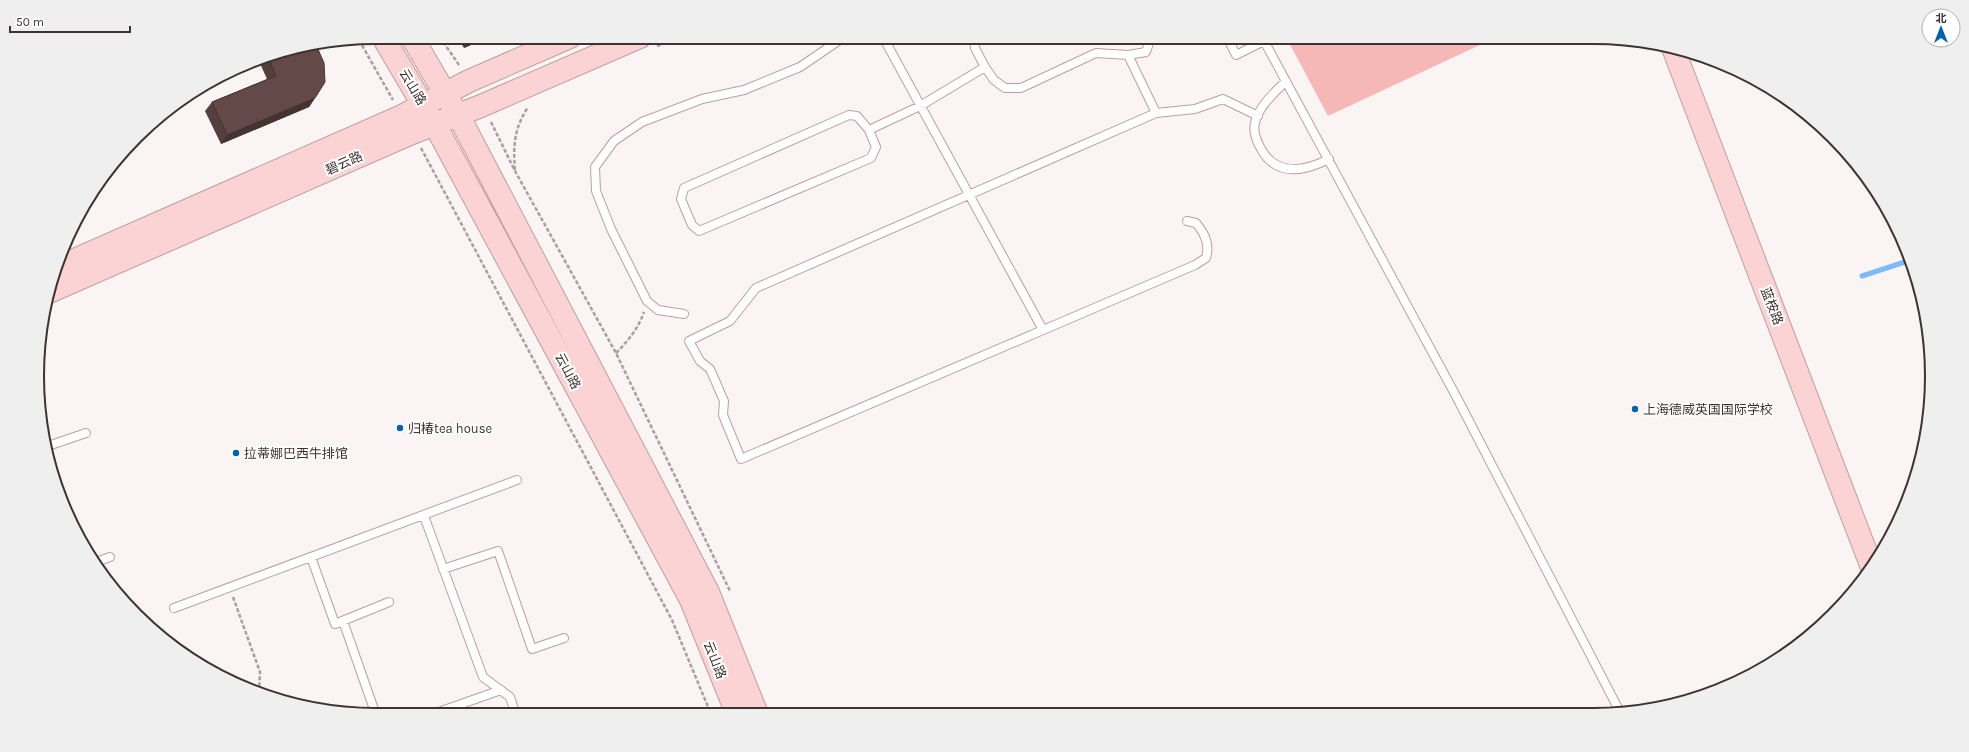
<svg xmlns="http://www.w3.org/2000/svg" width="1969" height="752" font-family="Karla,'Noto Sans SC',sans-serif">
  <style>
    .pitch { fill: #f6b8b7 }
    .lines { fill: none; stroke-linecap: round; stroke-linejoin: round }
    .stream { stroke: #7dbafc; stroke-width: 5 }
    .lane-casing { stroke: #be9f9e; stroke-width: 10 }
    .secondary-casing { stroke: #be9f9e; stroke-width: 24 }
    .path { stroke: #a99f9f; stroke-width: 2.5; stroke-dasharray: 4 2; stroke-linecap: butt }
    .lane { stroke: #fff; stroke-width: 8 }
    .secondary { stroke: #fbd3d4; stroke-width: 22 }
    .wall { fill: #553f3e }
    .shaded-wall { fill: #453332 }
    .building { fill: #634948; stroke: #453332 }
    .poi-dot { fill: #0061ae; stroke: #fff; stroke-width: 1.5 }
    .labels { text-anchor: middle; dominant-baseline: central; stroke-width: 4; stroke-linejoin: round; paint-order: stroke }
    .street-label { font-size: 13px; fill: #3f3232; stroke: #fff }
    .poi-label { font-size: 13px; fill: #3f3232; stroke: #fff; text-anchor: start }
    .rim { fill: none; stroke: #3f3232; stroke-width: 2 }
  </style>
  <rect width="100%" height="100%" fill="#fbf4f4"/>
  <path class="pitch" d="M1286,37H1497L1328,116Z"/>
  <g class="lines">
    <path class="stream" d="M1862,276L1911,260"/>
    <g class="lane-casing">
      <path id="lane" d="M883,37L1043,330L1195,265L1206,258C1210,244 1205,234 1196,223L1187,221
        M974,37L975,48L985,67L994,80L1005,88H1021L1096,53L1128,55L1156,113
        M1227,37L1236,55L1264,41
        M1262,37L1456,396L1620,712
        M1128,55L1146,52L1151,37
        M1286,81C1275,92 1258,107 1255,123C1253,130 1256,140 1260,147C1275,177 1303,172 1329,159
        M869,130L857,116L849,115L684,188L681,199L692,225L699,231L871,158L876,147L869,130L920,106L985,67
        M1854,164L1855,163
        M684,314L658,310L647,301L611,229L596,191L595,167L614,141L642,122L702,99L744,90L800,67L844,37
        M1043,330L741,459L723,415L724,401L710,369L700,361L689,341L730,321L756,288L1156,113L1195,109L1223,99L1258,116
        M1927,343L1929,341
        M45,447L86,433
        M424,516L483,677L510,697L516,715
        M311,557L335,624L389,602
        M93,563L110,557
        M443,569L498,551L532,649L564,638
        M174,608L517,480
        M343,621L376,715
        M430,715L501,690"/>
    </g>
    <g class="secondary-casing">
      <path id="secondary" d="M383,37L441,136L691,600L737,714
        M412,37L464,126L708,592L757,714
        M1673,48L1871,565
        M54,269L402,116L469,81L570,37
        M49,292L412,133L481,106L640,37"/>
    </g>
    <path class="path" d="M440,37L459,65
      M359,40L393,100
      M657,46L678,37
      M491,122L515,171L616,353L730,591
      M421,148L672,620L711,714
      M515,170C513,145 514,129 528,107
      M616,353C628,341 638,329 644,312
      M233,597L260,672L259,692"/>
    <use href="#lane" class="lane"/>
    <use href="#secondary" class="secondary"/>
  </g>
  <path class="wall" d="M457,37H489L464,48Z
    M267,55L315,98L309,107L221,144L205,111L212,102L267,79L258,59Z"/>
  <path class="shaded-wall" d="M475,37H489L464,48L470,40Z
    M315,98L309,107L221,144L227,135Z"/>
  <path class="building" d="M468,37H475L470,40Z
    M317,47L324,63L325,82L315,98L227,135L212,102L276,76L267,55Z"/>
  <g class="poi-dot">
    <circle cx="1635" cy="409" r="4"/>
    <circle cx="400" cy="428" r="4"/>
    <circle cx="236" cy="453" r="4"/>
  </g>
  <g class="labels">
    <g class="street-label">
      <text transform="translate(413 87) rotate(59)">云山路</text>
      <text transform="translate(344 163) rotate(-24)">碧云路</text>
      <text transform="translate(1772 306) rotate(69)">蓝桉路</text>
      <text transform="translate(568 371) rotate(62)">云山路</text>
      <text transform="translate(715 660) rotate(68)">云山路</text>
    </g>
    <g class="poi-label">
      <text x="1643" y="409">上海德威英国国际学校</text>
      <text x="408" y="428">归椿tea house</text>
      <text x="244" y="453">拉蒂娜巴西牛排馆</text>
    </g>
  </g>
  <path d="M0 0H1969V752H0ZM376 44H1593A332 332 0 0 1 1925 376V376A332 332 0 0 1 1593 708H376A332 332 0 0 1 44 376V376A332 332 0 0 1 376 44Z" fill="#f0efef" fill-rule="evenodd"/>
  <path class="rim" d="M376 44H1593A332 332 0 0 1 1925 376V376A332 332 0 0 1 1593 708H376A332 332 0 0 1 44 376V376A332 332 0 0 1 376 44Z"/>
  <g transform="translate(1941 28)"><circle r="19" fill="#ffffff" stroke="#b2adad"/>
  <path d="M0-3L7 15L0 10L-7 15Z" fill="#0061ae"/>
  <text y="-6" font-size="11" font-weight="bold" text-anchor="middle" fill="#3f3232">北</text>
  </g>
  <path d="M10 26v6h120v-6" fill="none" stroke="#3f3232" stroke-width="2"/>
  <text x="16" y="26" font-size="12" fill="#3f3232" stroke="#ffffff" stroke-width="3" paint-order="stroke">50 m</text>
</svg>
